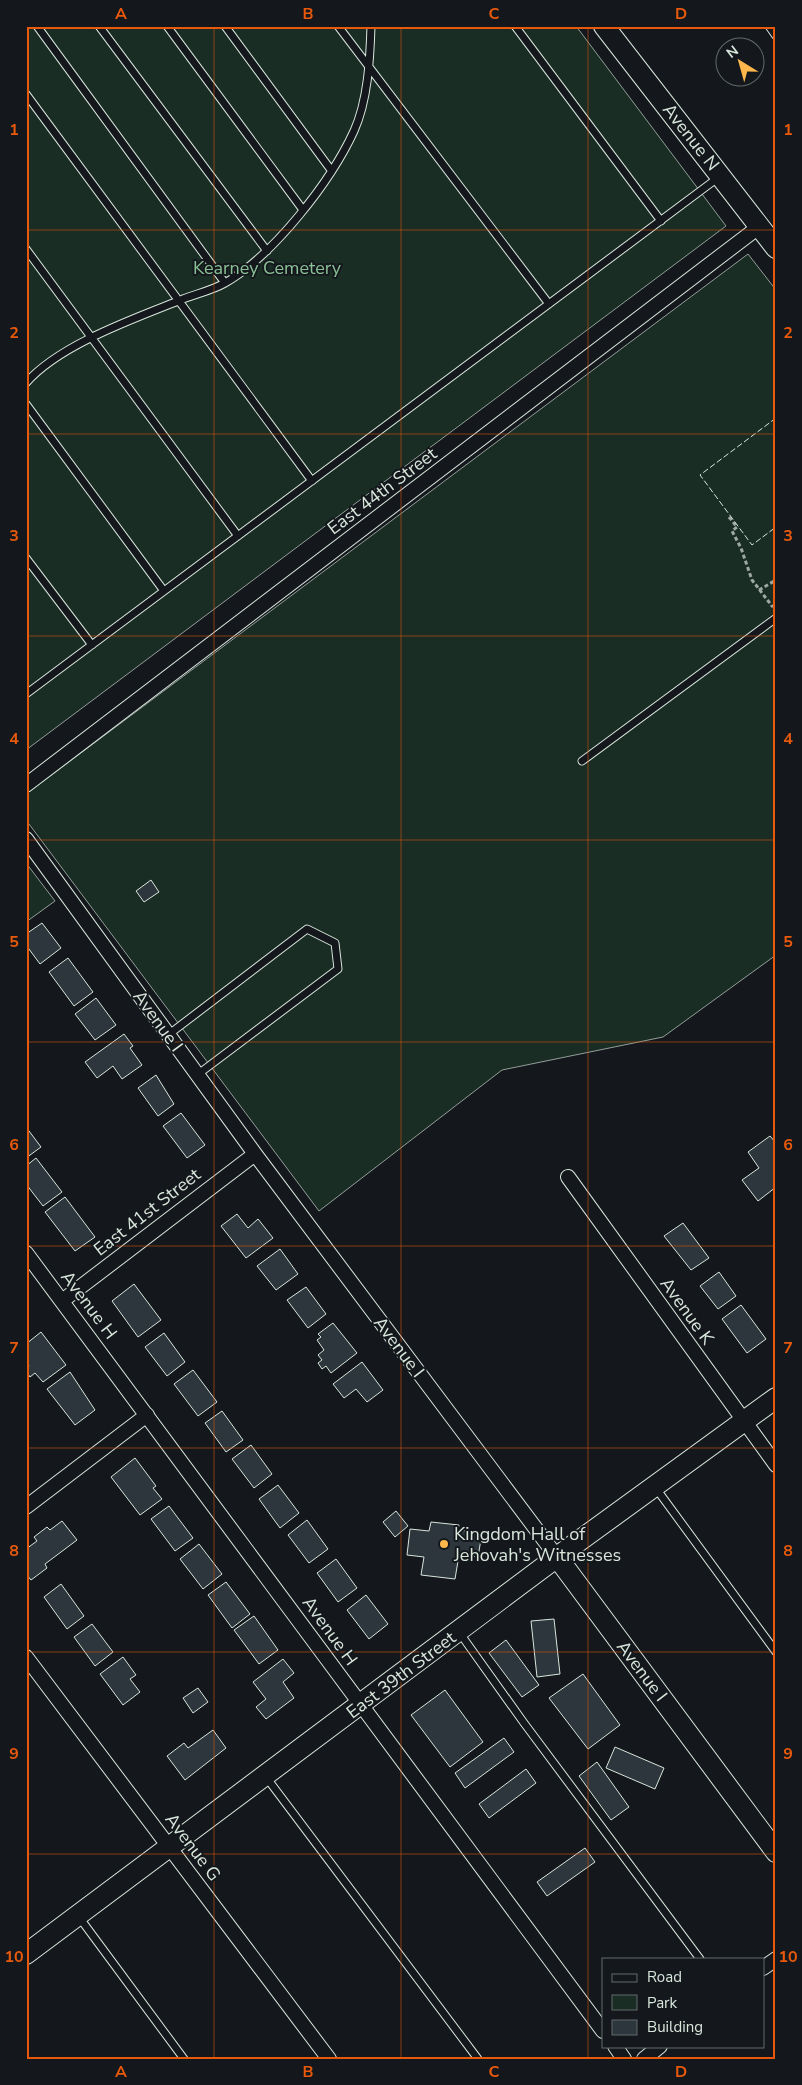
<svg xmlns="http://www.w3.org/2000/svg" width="802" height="2085" font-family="'Nunito Sans',sans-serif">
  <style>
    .green { fill: #1a2d24; stroke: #939e99 }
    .building { fill: #2c363c; stroke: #d8e6dc }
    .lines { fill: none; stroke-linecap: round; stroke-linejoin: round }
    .lane-casing { stroke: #d8e6dc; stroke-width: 9 }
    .street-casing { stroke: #d8e6dc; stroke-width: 16 }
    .secondary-casing { stroke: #d8e6dc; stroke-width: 22 }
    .path { stroke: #9da8a2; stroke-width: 3; stroke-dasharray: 4 2.5; stroke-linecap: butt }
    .lane { stroke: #14181c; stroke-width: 7 }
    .street { stroke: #14181c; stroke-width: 14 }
    .secondary { stroke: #14181c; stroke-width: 20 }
    .fence { stroke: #d8e6dc; stroke-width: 1; stroke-dasharray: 6 2.5; stroke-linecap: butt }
    .grid { fill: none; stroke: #e8590c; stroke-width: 1; stroke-opacity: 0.55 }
    .poi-dot { fill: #ffb74d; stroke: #14181c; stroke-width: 2 }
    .labels { text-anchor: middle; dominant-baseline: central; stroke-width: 4; stroke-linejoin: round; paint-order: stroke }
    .street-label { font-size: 18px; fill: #d8e6dc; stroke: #14181c }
    .park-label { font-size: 18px; fill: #8ac095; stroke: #14181c }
    .poi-label { font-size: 18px; fill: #d8e6dc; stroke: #14181c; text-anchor: start }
    .neatline { fill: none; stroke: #e8590c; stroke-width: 2 }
    .grid-label { font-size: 16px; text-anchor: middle; font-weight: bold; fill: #e8590c }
  </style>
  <rect width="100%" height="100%" fill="#14181c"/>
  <path class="green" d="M26,26H576L726,226L26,750Z
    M748,254L776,290V955L663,1037L502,1070L319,1211L26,820V794Z
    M26,863L55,901L26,922Z"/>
  <path class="building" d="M151,880L159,892L144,902L136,891Z
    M42,923L61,948L40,964L26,945V934Z
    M68,958L93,992L74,1006L49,972Z
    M96,998L116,1025L95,1040L75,1014Z
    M124,1034L133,1046L130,1048L142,1065L122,1079L113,1066L97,1078L85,1062Z
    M156,1075L174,1104L158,1116L138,1088Z
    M181,1113L205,1145L187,1158L163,1126Z
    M26,1127L41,1147L26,1158Z
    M770,1136L776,1143V1187L758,1201L742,1180L759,1168L748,1152Z
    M36,1158L62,1192L43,1206L26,1184V1166Z
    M65,1197L95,1237L75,1251L45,1212Z
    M237,1214L248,1228L258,1219L273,1238L246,1258L221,1226Z
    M683,1223L709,1258L691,1270L664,1236Z
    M280,1249L298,1274L276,1290L257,1266Z
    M719,1272L736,1296L718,1309L700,1286Z
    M134,1284L161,1320L138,1337L112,1301Z
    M306,1287L326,1314L308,1328L287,1300Z
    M741,1305L766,1339L747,1353L722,1319Z
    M333,1323L357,1353L331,1373L326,1366L322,1369L318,1363L322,1360L318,1355L324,1350L317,1340L321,1337L318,1334Z
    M41,1332L66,1365L43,1382L35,1373L30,1377L26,1371L29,1365L26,1362V1344Z
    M164,1333L185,1362L167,1376L145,1347Z
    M362,1362L383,1390L367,1402L356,1389L344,1398L333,1384Z
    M193,1370L217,1402L198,1416L174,1384Z
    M70,1372L95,1410L75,1425L47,1389Z
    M222,1411L243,1440L226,1452L205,1423Z
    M251,1445L272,1474L254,1488L232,1459Z
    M135,1458L156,1486L153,1488L162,1499L140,1515L111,1477Z
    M278,1485L299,1513L280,1528L259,1499Z
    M169,1506L193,1538L175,1551L151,1519Z
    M396,1511L408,1526L395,1537L383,1522Z
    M307,1520L328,1549L309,1563L288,1535Z
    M62,1521L77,1540L45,1564L47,1568L31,1580L26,1574V1549L37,1541L34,1537L47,1527L50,1530Z
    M431,1522L459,1525L458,1530L482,1533L478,1557L459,1555L455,1579L421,1575L424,1557L407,1555L410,1529L429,1531Z
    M199,1544L222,1574L203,1589L180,1559Z
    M336,1559L357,1588L338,1602L317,1573Z
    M226,1582L250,1614L232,1628L208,1595Z
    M61,1584L84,1616L67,1629L44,1597Z
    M366,1595L388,1624L369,1639L347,1610Z
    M254,1616L278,1650L259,1664L234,1630Z
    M554,1619L560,1674L537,1677L531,1621Z
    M92,1624L113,1652L95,1666L74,1637Z
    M506,1640L539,1685L522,1697L489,1653Z
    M123,1657L136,1675L130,1679L140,1692L123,1705L100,1674Z
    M283,1659L294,1673L283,1682L294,1698L266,1719L256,1707L266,1699L253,1682Z
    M583,1674L620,1725L588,1749L549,1698Z
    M198,1688L208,1702L193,1713L183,1698Z
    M445,1690L483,1742L450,1767L411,1715Z
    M213,1730L226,1748L185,1780L167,1756L184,1743L188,1748Z
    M504,1738L514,1752L465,1788L455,1773Z
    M615,1747L664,1768L655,1789L606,1768Z
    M597,1762L629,1807L611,1820L579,1776Z
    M526,1769L536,1783L489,1818L479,1804Z
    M585,1848L595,1862L547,1896L537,1882Z"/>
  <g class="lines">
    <g class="lane-casing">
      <path id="lane" d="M37,26L225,283
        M99,26L267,251
        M167,26L303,210
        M225,26L331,170
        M338,26L549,304
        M515,26L661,221
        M769,26L776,36
        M26,94L312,481
        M26,249L238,536
        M26,383C60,344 136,318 183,299C196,294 213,290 225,283C274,255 331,181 354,131C368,100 370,59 371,26
        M26,404L164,591
        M26,558L92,645
        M26,694L719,177
        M582,761L776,618
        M168,1035L307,929L335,943L338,969L197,1075
        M655,1487L776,1652
        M459,1632L524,1723L700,1959
        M266,1777L478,2059
        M79,1917L184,2059"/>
    </g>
    <g class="street-casing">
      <path id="street" d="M26,785L760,226
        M26,839L255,1154L557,1557
        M568,1177L776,1465
        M26,1253L603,2031
        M62,1301L255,1154
        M26,1507L147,1415
        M26,1657L329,2059
        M763,1968L776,1959
        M615,2046L624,2059
        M644,2059L660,2046"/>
    </g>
    <g class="secondary-casing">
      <path id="secondary" d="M604,26L776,248
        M557,1557L776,1852
        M26,1954L557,1557L776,1398"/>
    </g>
    <path class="path" d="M729,517L737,527L732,531L741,548L752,580L772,606L771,607
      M759,590L776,580"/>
    <use href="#lane" class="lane"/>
    <use href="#street" class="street"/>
    <use href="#secondary" class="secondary"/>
    <path class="fence" d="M776,418L700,475L752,545L776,527"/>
  </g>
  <path class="grid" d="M214,26V2059M401,26V2059M588,26V2059M26,230H776M26,434H776M26,636H776M26,840H776M26,1042H776M26,1246H776M26,1448H776M26,1652H776M26,1854H776"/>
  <circle class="poi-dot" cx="444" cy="1544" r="5"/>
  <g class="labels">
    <g class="street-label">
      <text transform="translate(691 137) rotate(52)">Avenue N</text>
      <text transform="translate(382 491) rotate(-37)">East 44th Street</text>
      <text transform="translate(158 1021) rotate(54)">Avenue I</text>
      <text transform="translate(147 1212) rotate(-38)">East 41st Street</text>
      <text transform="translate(89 1305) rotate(53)">Avenue H</text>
      <text transform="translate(687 1311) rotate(54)">Avenue K</text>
      <text transform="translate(399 1347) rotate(53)">Avenue I</text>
      <text transform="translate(330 1631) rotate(54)">Avenue H</text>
      <text transform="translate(642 1671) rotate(53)">Avenue I</text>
      <text transform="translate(401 1675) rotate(-37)">East 39th Street</text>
      <text transform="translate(193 1847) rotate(53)">Avenue G</text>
    </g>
    <g class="park-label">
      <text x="267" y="268">Kearney Cemetery</text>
    </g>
    <g class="poi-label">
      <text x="454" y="1534">Kingdom Hall of<tspan x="454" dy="21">Jehovah's Witnesses</tspan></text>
    </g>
  </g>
  <rect width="802" height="2085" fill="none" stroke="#14181c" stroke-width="55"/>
  <rect x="602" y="1958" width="162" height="90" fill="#14181c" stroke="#626a69"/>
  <rect x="612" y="1974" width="25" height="8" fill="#14181c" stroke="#626a69"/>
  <text x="647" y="1982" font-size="15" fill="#d8e6dc">Road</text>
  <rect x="612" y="1995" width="25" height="15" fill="#1a2d24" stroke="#626a69"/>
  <text x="647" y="2008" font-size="15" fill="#d8e6dc">Park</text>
  <rect x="612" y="2020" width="25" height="15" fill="#2c363c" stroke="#626a69"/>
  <text x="647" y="2032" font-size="15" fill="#d8e6dc">Building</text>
  <g transform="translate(740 62) rotate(323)"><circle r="24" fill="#14181c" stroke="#626a69"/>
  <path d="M0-4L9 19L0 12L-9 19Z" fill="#ffb74d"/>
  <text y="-8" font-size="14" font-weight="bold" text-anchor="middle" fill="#d8e6dc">N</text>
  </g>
  <rect x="28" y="28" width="746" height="2030" class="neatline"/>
  <g class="grid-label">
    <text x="121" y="19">A</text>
    <text x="308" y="19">B</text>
    <text x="494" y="19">C</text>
    <text x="681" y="19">D</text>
    <text x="14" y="135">1</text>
    <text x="788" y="135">1</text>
    <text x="14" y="338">2</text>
    <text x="788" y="338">2</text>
    <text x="14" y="541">3</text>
    <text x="788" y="541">3</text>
    <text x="14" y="744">4</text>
    <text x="788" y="744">4</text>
    <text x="14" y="947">5</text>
    <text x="788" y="947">5</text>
    <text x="14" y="1150">6</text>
    <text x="788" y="1150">6</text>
    <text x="14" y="1353">7</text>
    <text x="788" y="1353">7</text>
    <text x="14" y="1556">8</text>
    <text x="788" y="1556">8</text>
    <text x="14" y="1759">9</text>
    <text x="788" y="1759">9</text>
    <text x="14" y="1962">10</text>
    <text x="788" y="1962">10</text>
    <text x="121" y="2077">A</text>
    <text x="308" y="2077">B</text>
    <text x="494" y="2077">C</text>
    <text x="681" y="2077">D</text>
  </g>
</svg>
